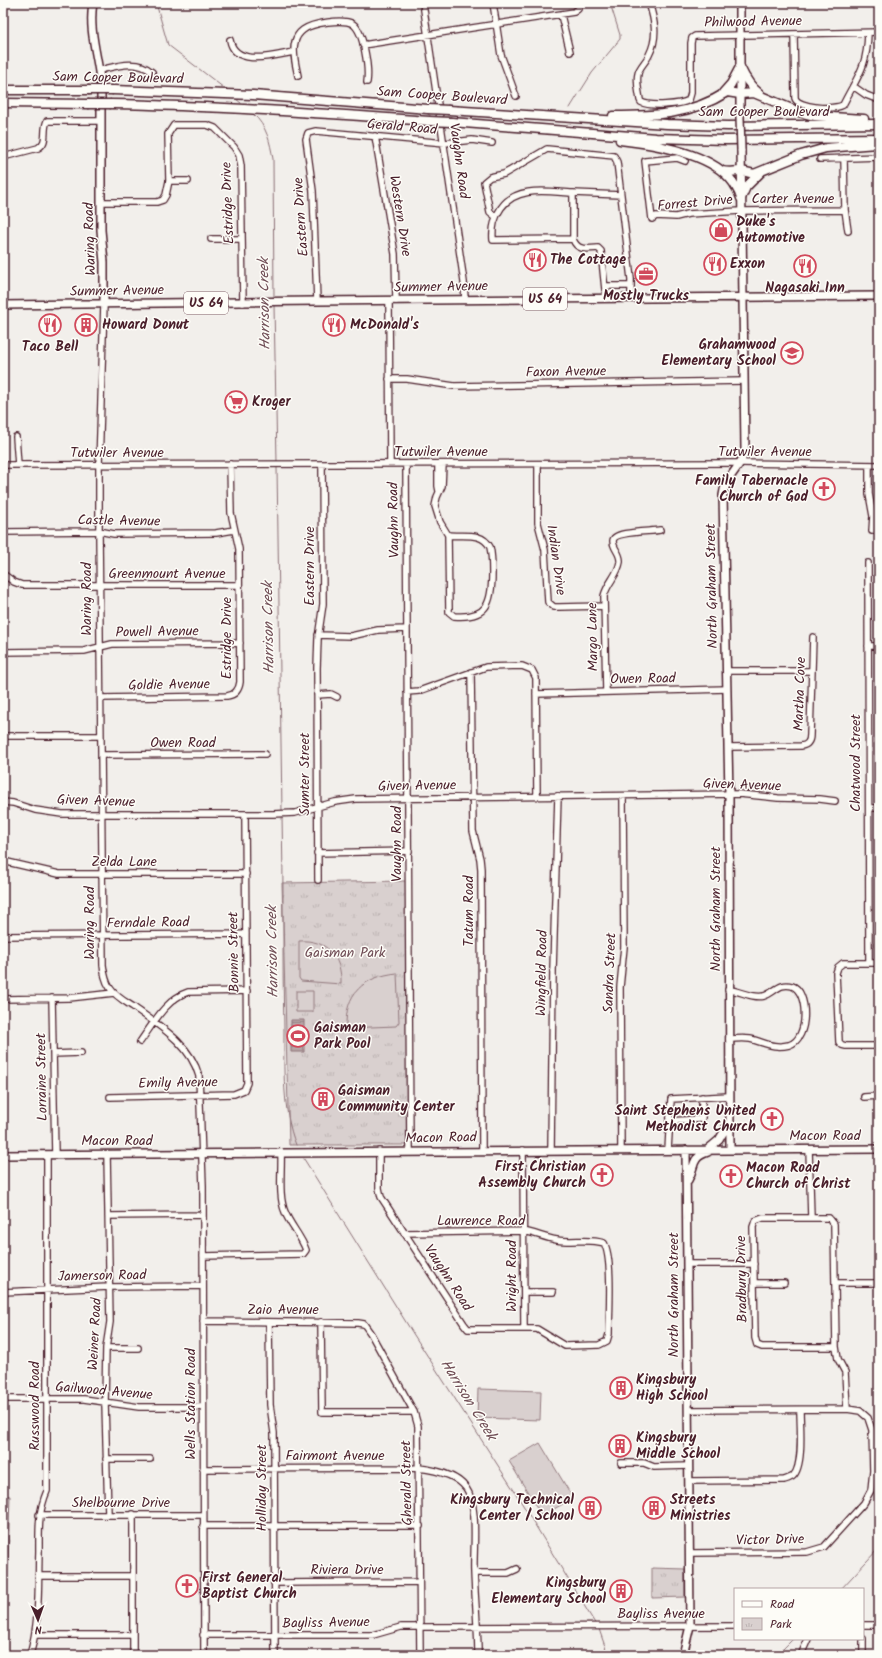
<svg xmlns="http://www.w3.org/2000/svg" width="882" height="1658" font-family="Kalam,sans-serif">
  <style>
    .forest { fill: url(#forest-firs); stroke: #92787d }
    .park { fill: url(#park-tufts); stroke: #92787d }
    .pitch { fill: #d9d0cf; stroke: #92787d }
    .water { fill: url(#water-rules); stroke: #8b6f75 }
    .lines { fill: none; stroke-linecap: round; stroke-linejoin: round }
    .stream { stroke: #8b6f75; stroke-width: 1 }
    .minor-casing { stroke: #4a1f2b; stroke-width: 8 }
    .major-casing { stroke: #4a1f2b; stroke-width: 10 }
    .highway-casing { stroke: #4a1f2b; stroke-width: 11 }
    .minor { stroke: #fdfcf7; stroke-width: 5.5 }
    .major { stroke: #fdfcf7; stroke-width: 7 }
    .highway { stroke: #fdfcf7; stroke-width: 8 }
    .major-bridge-casing { stroke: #4a1f2b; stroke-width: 10; stroke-linecap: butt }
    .highway-bridge-casing { stroke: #4a1f2b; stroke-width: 11; stroke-linecap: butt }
    .major-bridge { stroke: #fdfcf7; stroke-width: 7 }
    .highway-bridge { stroke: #fdfcf7; stroke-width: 8 }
    .labels { text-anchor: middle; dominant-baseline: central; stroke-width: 3; stroke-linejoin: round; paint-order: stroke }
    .shield { fill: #fdfcf7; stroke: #806168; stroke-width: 1 }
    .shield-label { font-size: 13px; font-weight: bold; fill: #4a1f2b }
    .street-label { font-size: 14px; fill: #4a1f2b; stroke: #fdfcf7 }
    .poi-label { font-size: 14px; font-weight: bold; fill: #4a1f2b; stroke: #fdfcf7; text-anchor: start }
    .park-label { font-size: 14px; fill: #6e4b54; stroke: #fdfcf7 }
    .water-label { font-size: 15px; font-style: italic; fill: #704e56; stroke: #fdfcf7 }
  </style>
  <defs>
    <pattern id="forest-firs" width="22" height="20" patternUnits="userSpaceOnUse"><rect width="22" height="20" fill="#d9d0cf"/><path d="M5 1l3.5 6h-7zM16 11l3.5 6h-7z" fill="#bcb2b2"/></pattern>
    <pattern id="park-tufts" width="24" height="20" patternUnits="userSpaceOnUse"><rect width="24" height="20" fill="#d9d0cf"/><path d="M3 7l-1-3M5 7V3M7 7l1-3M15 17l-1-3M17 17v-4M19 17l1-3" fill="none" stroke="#bcb2b2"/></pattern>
    <pattern id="water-rules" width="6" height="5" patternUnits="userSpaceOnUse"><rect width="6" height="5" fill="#b7a5a6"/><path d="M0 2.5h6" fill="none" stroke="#978687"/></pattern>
  </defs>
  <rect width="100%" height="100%" fill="#f2efeb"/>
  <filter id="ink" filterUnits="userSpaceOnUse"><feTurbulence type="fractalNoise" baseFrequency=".025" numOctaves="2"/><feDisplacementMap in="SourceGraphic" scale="8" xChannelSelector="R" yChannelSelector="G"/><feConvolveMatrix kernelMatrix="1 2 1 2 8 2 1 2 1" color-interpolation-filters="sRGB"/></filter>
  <g filter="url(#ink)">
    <path class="forest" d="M3,1495L10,1496L7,1601L3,1622Z"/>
    <path class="park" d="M406,881L407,1144L406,1145H289L282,883Z
      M652,1568L685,1569V1597L652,1598Z"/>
    <path class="pitch" d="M299,941C327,939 342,957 341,984L301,981L299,978Z
      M397,973L399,1022L396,1026L346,1028C345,993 363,977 397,973Z
      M296,991H313V1012H296Z
      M478,1389L541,1391L540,1420L477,1418Z
      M540,1443L573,1498L542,1516L509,1461Z"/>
    <path class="water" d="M291,1020H304V1052H291Z"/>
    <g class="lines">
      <path class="stream" d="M156,3L168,45L224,88
        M580,92L592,73L620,39V35L610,3
        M236,99L241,103
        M570,108L578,95
        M253,114C267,126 270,142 273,159L274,298
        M274,305L277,462
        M277,467L282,812
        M282,815C284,887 282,959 284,1031C284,1068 282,1110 296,1145
        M304,1159L414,1335L515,1492L596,1625
        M841,1589L879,1548
        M599,1629L608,1655
        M777,1655L793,1639"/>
      <g class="minor-casing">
        <path id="minor" d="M423,3L464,282L465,300
          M493,3L501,55L516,96
          M649,3C655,21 658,38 649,55C646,62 639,67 638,74C636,82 639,92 640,100L641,102C650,107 681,105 689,100L691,93V43L692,38L695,36L879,32
          M561,15L570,52
          M794,34L795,98C798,108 834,110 843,105C858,75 867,68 868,33
          M230,40C235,68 276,55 294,52
          M363,45L574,12L578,9L580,3
          M100,70C117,66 137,59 152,72
          M298,76C296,66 292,52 295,42C296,38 299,33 303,30C312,23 343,18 353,24C364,32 369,69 367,82
          M853,86L866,95L879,100
          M375,136L395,254L396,301
          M3,157L38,148C49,142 42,131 47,121H101
          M844,158L845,210L848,231
          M820,159L879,157
          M685,161L677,158L645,161L652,219L656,216L676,217L688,214L741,211L845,210
          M169,181H188
          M101,202H157L163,200L166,195L169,181L168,134L174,125H207L215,128L234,147L239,155L241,166L243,303
          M495,216L490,212L484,182L490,177L504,174L547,149L614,156L617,162L631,279V299
          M211,239H241
          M573,239L493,240C492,227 494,218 501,208C517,185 549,192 573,193
          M605,286H631
          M606,299L601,251L598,248C587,249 577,251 573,239V193L621,195
          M317,301L313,191L306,139L308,133L316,131L445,143L472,140L492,143
          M389,301L390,464
          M104,304L99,465V531L103,965C104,973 105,981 110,988C115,996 124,1001 132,1006C158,1025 190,1043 199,1076L203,1186L204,1655
          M389,379H407L454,386L744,381
          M16,437L18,465
          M406,464L410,1152
          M438,464V486L439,491
          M443,464L442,486L437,497L435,506L440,522L448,535L449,612L454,616C488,619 492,602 492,573C492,564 492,555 490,547C482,531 463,537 448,535
          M3,465L740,463L879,465
          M538,465V523L545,550L548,602L554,607H559L604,606
          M869,465V494L873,516L872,531
          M3,532L99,531L114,534L216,533L234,530
          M868,563L869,963
          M3,574L14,582L22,585H239
          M318,635L351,636L378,630L407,629
          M868,646H879
          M3,652L84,651L112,644L240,643
          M727,671H812
          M471,672L473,831L480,859L481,869L482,1151
          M407,692L419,691L486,667L522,666L532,670L536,678L537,796
          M606,692L604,596C607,583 618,575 620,562C621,553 613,549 613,541C613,531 651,532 660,530
          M536,694L727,689
          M317,695L331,694L337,697
          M101,698L227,696C235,695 239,690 240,682L239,549L231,513L230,464
          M3,736H101
          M728,747L801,746C807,745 810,742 810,735L813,637
          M101,755L265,754
          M3,802L13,803L35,810L62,814H273L295,813L335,802L356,799L739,794L778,798L820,799L835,801
          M869,808H879
          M317,853L409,851
          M3,861L59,874H246
          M318,880L317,668L318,638L323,604L322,465
          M3,936L246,934
          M879,963H843L838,967L836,973L839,1042L842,1045L846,1046H879
          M728,990C740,990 752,999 764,996C774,993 780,982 792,986C808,990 810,1039 789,1045C773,1049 764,1042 750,1039C743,1038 736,1039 729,1039
          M52,998L55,1155
          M3,999L69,998L114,993
          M140,1042C153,1024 166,999 188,992L247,991
          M53,1054L81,1053
          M110,1097L234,1094L244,1090L247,1083L245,814
          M864,1097L879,1096
          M669,1121L700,1119L702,1118V1097
          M809,1149L811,1218
          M523,1150L524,1329
          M551,1150L553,970L558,796
          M621,1150L620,987L624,947L623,796
          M668,1150L671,1099L729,1096
          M379,1151V1188L381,1197L464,1324L468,1329H537L565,1346L599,1345L607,1341L609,1334C609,1314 613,1258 604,1243C588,1238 572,1243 557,1240C545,1238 535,1233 523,1231L404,1233
          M107,1154L110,1322L106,1348L105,1403L108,1515
          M108,1216L203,1215
          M203,1256L303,1254L306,1250C301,1236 290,1225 285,1212C278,1196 282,1170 281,1152
          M687,1264H754
          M754,1283H784
          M835,1283H879
          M3,1292L109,1287L203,1286
          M524,1292H553
          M203,1321L358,1323L364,1324L371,1334L414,1412L418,1426L420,1655
          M269,1322L270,1405L274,1433L275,1655
          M321,1322L322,1412H414
          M836,1347H762L757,1345L755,1338L753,1227L755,1221L763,1218H829L834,1224L836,1347L838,1359L845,1372L847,1409
          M106,1348H138
          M3,1399H84L139,1407H203
          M688,1410L847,1409L860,1411L868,1418L872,1430L873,1471L871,1490L864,1503L824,1547L807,1552L690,1553
          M106,1459H150
          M621,1463H644L654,1467L689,1466
          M203,1469L419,1468C435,1470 456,1474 466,1488C479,1506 473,1550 474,1572C475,1600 478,1627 478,1655
          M690,1481L784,1480C787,1479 791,1478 793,1476C804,1466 800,1424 800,1410
          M39,1515H203
          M203,1526H420
          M474,1573H508L517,1569
          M38,1576H132
          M274,1583L419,1582
          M863,1625H879
          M36,1635H133
          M203,1635H373L401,1627H420L735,1626
          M863,1639V1655
          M30,1655C40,1620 38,1587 39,1551C39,1529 38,1512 47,1491V1155
          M133,1655V1514
          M801,1655L808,1639"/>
      </g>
      <g class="major-casing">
        <path id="major" d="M93,3C88,32 99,59 101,88V230L104,262V304
          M740,3V117
          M3,305L317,301L879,296
          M707,1150L719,1140L729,1123
          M730,1150L729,795L723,495C725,476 743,467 745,449L741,150
          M3,1155L879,1149
          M688,1180C696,1166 690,1158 708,1152
          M683,1655L690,1626L686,1150"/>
      </g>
      <g class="highway-casing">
        <path id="highway" d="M740,67C745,78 750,87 760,94
          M3,90H88
          M113,90L253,95L428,109
          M723,93L731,84L740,67
          M3,103L88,104
          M111,104C217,106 323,113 429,121
          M449,110L667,124L728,126L879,124
          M613,116C655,116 691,115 727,92L740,94L754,93L799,112L815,116L864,119
          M451,122L656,138L726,140L879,138
          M620,140C655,144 718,154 736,187C738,190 740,195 741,198
          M722,171C731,173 733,171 740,171C744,171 749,173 754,174L801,155L826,148L876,144
          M741,198L746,187L761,172"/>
      </g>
      <use href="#minor" class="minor"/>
      <use href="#major" class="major"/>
      <use href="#highway" class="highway"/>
      <g class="major-bridge-casing">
        <path id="major-bridge" d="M740,117L741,150"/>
      </g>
      <g class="highway-bridge-casing">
        <path id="highway-bridge" d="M88,90H113
          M88,104H111
          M428,109L449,110
          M429,121L451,122"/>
      </g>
      <use href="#major-bridge" class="major-bridge"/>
      <use href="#highway-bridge" class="highway-bridge"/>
    </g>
  </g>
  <defs>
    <g id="shop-ring" transform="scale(1.15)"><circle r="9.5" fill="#fdfcf7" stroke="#d1495b" stroke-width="1.5"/><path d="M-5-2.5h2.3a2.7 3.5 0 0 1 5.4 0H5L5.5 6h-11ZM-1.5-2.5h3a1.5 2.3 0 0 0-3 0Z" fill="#d1495b"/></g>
    <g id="restaurant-ring" transform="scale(1.15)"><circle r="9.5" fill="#fdfcf7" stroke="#d1495b" stroke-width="1.5"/><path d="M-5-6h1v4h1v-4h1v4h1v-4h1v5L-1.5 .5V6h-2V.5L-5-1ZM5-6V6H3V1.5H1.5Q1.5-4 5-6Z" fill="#d1495b"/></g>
    <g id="office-ring" transform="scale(1.15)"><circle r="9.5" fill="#fdfcf7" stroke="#d1495b" stroke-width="1.5"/><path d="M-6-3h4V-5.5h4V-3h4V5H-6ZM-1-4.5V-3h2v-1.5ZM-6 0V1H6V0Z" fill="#d1495b"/></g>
    <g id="building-ring" transform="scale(1.15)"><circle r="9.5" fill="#fdfcf7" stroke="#d1495b" stroke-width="1.5"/><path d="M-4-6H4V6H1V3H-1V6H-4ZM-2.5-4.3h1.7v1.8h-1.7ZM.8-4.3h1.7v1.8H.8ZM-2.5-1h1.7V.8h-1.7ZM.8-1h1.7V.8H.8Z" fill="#d1495b"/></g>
    <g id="school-ring" transform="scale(1.15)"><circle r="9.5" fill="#fdfcf7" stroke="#d1495b" stroke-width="1.5"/><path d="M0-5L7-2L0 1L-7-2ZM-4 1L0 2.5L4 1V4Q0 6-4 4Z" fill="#d1495b"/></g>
    <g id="supermarket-ring" transform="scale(1.15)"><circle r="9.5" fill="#fdfcf7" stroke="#d1495b" stroke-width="1.5"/><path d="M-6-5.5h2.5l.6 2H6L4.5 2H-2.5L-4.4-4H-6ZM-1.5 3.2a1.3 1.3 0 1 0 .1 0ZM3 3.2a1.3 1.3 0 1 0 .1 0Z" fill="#d1495b"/></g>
    <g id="church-ring" transform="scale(1.15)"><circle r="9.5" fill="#fdfcf7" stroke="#d1495b" stroke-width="1.5"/><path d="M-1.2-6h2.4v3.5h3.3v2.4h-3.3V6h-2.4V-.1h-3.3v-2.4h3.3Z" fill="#d1495b"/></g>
    <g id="stadium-ring" transform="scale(1.15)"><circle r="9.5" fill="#fdfcf7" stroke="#d1495b" stroke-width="1.5"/><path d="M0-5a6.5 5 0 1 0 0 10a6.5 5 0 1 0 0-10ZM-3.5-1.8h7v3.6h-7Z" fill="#d1495b"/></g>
  </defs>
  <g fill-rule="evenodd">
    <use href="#shop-ring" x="721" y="230"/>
    <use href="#restaurant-ring" x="535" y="260"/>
    <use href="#restaurant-ring" x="715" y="264"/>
    <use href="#restaurant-ring" x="805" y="266"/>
    <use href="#office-ring" x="646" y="274"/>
    <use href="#restaurant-ring" x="50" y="325"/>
    <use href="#building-ring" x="86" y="325"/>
    <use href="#restaurant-ring" x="334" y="325"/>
    <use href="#school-ring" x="792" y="353"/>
    <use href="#supermarket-ring" x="236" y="402"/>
    <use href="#church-ring" x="824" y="489"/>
    <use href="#stadium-ring" x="298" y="1036"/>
    <use href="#building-ring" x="323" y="1099"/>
    <use href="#church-ring" x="772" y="1119"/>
    <use href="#church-ring" x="602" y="1175"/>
    <use href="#church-ring" x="731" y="1176"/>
    <use href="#building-ring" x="621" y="1388"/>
    <use href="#building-ring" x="620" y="1446"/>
    <use href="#building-ring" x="590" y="1508"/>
    <use href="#building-ring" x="654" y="1508"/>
    <use href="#church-ring" x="187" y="1586"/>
    <use href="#building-ring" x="621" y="1591"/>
  </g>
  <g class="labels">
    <g class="shield">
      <rect x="523" y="288" width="44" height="22" rx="3"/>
      <rect x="184" y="292" width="44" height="22" rx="3"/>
    </g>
    <g class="shield-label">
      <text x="545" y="299">US 64</text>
      <text x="206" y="303">US 64</text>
    </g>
    <g class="street-label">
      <text transform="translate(753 22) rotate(-1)">Philwood Avenue</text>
      <text transform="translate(118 78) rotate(1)">Sam Cooper Boulevard</text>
      <text transform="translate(442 96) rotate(4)">Sam Cooper Boulevard</text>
      <text x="764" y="112">Sam Cooper Boulevard</text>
      <text transform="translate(402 127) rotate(5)">Gerald Road</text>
      <text transform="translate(459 161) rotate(82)">Vaughn Road</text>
      <text x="793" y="199">Carter Avenue</text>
      <text transform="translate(228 203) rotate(-92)">Estridge Drive</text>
      <text transform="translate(695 203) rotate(-5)">Forrest Drive</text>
      <text transform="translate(400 216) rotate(81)">Western Drive</text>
      <text transform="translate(301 217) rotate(-94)">Eastern Drive</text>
      <text transform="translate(90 239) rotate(-92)">Waring Road</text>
      <text transform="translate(441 287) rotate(-1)">Summer Avenue</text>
      <text transform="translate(117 291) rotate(-1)">Summer Avenue</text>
      <text transform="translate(566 372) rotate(-1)">Faxon Avenue</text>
      <text x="441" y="452">Tutwiler Avenue</text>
      <text x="765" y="452">Tutwiler Avenue</text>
      <text x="117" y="453">Tutwiler Avenue</text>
      <text transform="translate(394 520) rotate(-91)">Vaughn Road</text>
      <text transform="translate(119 521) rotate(1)">Castle Avenue</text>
      <text transform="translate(556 560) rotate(82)">Indian Drive</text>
      <text transform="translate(310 566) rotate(-90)">Eastern Drive</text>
      <text x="167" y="574">Greenmount Avenue</text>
      <text transform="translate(712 586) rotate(-91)">North Graham Street</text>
      <text transform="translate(87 599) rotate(-90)">Waring Road</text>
      <text transform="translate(157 632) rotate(-1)">Powell Avenue</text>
      <text transform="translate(593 637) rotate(-91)">Margo Lane</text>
      <text transform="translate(227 638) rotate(-90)">Estridge Drive</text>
      <text transform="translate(643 679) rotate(-1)">Owen Road</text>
      <text transform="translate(169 685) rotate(-1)">Goldie Avenue</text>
      <text transform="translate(800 694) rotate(-88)">Martha Cove</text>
      <text x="183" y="743">Owen Road</text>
      <text transform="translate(856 763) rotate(-90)">Chatwood Street</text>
      <text transform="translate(305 774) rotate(-90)">Sumter Street</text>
      <text transform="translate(742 785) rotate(2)">Given Avenue</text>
      <text transform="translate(417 786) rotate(-1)">Given Avenue</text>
      <text transform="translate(96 801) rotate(2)">Given Avenue</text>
      <text transform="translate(397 844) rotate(-90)">Vaughn Road</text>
      <text x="124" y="862">Zelda Lane</text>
      <text transform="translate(716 909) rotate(-90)">North Graham Street</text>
      <text transform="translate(469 911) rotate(-90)">Tatum Road</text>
      <text transform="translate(90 923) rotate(-90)">Waring Road</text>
      <text transform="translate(148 923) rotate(-1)">Ferndale Road</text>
      <text transform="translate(234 952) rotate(-91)">Bonnie Street</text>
      <text transform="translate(542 973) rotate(-89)">Wingfield Road</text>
      <text transform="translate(610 973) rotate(-88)">Sandra Street</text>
      <text transform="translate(42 1077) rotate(-91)">Lorraine Street</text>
      <text transform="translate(178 1083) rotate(-1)">Emily Avenue</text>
      <text x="825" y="1136">Macon Road</text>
      <text transform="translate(441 1138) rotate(-1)">Macon Road</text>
      <text x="117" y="1141">Macon Road</text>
      <text x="481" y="1221">Lawrence Road</text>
      <text transform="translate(102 1276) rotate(-1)">Jamerson Road</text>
      <text transform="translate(512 1276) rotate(-90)">Wright Road</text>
      <text transform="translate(448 1278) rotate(57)">Vaughn Road</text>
      <text transform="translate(742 1279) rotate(-91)">Bradbury Drive</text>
      <text transform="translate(674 1295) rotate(-90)">North Graham Street</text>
      <text x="283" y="1310">Zaio Avenue</text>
      <text transform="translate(95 1334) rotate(-87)">Weiner Road</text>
      <text transform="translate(104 1391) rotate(5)">Gailwood Avenue</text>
      <text transform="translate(191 1404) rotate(-90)">Wells Station Road</text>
      <text transform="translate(35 1406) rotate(-90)">Russwood Road</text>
      <text x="335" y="1456">Fairmont Avenue</text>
      <text transform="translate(407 1483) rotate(-91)">Gherald Street</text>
      <text transform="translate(262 1488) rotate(-90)">Holliday Street</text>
      <text x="121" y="1503">Shelbourne Drive</text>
      <text transform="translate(770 1540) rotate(-1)">Victor Drive</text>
      <text x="347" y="1570">Riviera Drive</text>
      <text x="661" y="1614">Bayliss Avenue</text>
      <text transform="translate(326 1623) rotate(-1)">Bayliss Avenue</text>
    </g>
    <g class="poi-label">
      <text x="736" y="222">Duke's<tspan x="736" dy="16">Automotive</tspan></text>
      <text x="550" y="260">The Cottage</text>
      <text x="730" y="264">Exxon</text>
      <text x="805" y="288" text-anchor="middle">Nagasaki Inn</text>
      <text x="646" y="296" text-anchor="middle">Mostly Trucks</text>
      <text x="102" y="325">Howard Donut</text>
      <text x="350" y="325">McDonald's</text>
      <text x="776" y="345" text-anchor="end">Grahamwood<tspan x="776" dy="16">Elementary School</tspan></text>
      <text x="50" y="347" text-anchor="middle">Taco Bell</text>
      <text x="252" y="402">Kroger</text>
      <text x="808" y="481" text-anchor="end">Family Tabernacle<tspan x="808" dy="16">Church of God</tspan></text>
      <text x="314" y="1028">Gaisman<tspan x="314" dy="16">Park Pool</tspan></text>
      <text x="338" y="1091">Gaisman<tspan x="338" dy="16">Community Center</tspan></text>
      <text x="756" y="1111" text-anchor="end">Saint Stephens United<tspan x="756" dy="16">Methodist Church</tspan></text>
      <text x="586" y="1167" text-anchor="end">First Christian<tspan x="586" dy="16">Assembly Church</tspan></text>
      <text x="746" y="1168">Macon Road<tspan x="746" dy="16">Church of Christ</tspan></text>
      <text x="636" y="1380">Kingsbury<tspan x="636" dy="16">High School</tspan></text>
      <text x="636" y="1438">Kingsbury<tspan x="636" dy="16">Middle School</tspan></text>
      <text x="574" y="1500" text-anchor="end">Kingsbury Technical<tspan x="574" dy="16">Center / School</tspan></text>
      <text x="670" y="1500">Streets<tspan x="670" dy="16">Ministries</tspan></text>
      <text x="202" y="1578">First General<tspan x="202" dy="16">Baptist Church</tspan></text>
      <text x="606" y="1583" text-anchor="end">Kingsbury<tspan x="606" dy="16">Elementary School</tspan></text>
    </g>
    <g class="park-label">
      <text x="345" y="953">Gaisman Park</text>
    </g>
    <g class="water-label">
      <text transform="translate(265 304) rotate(-91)">Harrison Creek</text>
      <text transform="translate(269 628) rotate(-91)">Harrison Creek</text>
      <text transform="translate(273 952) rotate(-91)">Harrison Creek</text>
      <text transform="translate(468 1400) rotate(58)">Harrison Creek</text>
    </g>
  </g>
  <rect width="882" height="1658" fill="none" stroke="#fdfcf7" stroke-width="16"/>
  <rect x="8" y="8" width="866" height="1642" fill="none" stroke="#4a1f2b" stroke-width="1.5" filter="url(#ink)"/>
  <rect x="734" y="1588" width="130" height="52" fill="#fdfcf7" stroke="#b5a4a5"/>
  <rect x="742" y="1601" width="20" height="6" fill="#fdfcf7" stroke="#b5a4a5"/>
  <text x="770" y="1608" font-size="12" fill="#4a1f2b">Road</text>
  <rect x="742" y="1618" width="20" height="12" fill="url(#park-tufts)" stroke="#b5a4a5"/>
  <text x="770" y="1628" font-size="12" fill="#4a1f2b">Park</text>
  <g transform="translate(38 1620) rotate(178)" stroke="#fdfcf7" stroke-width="3" paint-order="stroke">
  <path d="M0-3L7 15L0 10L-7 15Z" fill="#4a1f2b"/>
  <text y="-6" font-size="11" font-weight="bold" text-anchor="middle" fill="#4a1f2b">N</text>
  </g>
</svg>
